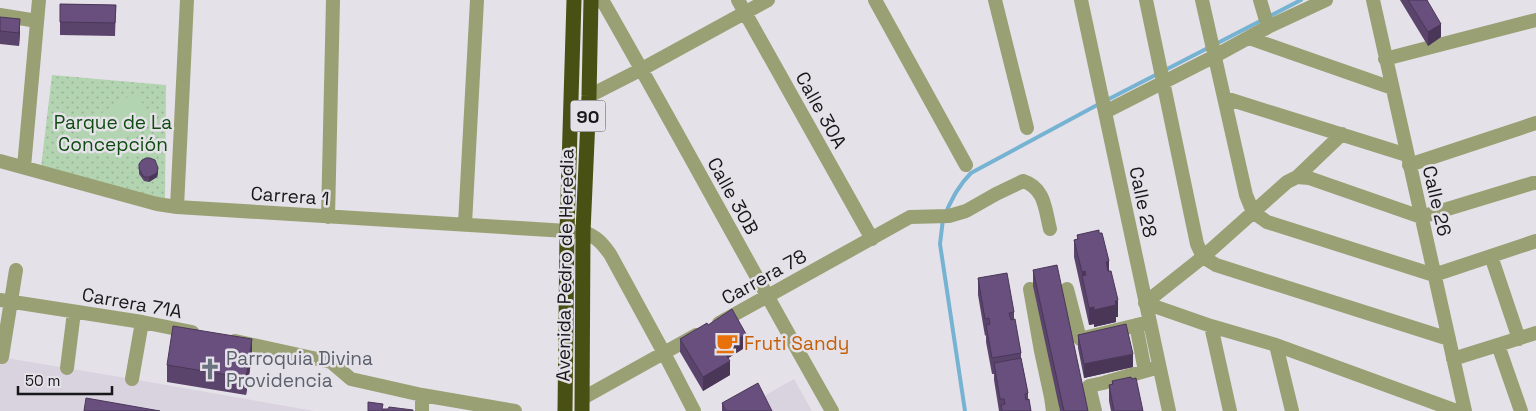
<svg xmlns="http://www.w3.org/2000/svg" width="1536" height="411" font-family="'Space Grotesk',sans-serif">
  <style>
    .built { fill: #d9d2df }
    .park { fill: url(#park-dots) }
    .pitch { fill: #b3d4b1 }
    .lines { fill: none; stroke-linecap: round; stroke-linejoin: round }
    .stream { stroke: #76b3d3; stroke-width: 4 }
    .street { stroke: #99a074; stroke-width: 14 }
    .highway { stroke: #495013; stroke-width: 15 }
    .wall { fill: #5a446c }
    .shaded-wall { fill: #4a3758 }
    .building { fill: #694f7d; stroke: #4a3758 }
    .labels { text-anchor: middle; dominant-baseline: central; stroke-width: 5; stroke-linejoin: round; paint-order: stroke }
    .shield { fill: #e5e1e8; stroke: #565457; stroke-width: 1 }
    .shield-label { font-size: 18px; font-weight: bold; fill: #181719 }
    .street-label { font-size: 19px; fill: #181719; stroke: #e5e1e8 }
    .park-label { font-size: 19px; fill: #0f4c11; stroke: #e5e1e8 }
    .food-label { font-size: 19px; fill: #c56008; stroke: #e5e1e8; text-anchor: start }
    .worship-label { font-size: 19px; fill: #5b616d; stroke: #e5e1e8; text-anchor: start }
  </style>
  <defs>
    <pattern id="park-dots" width="8" height="8" patternUnits="userSpaceOnUse" patternTransform="scale(1.25)"><rect width="8" height="8" fill="#b3d4b1"/><path d="M2 2h.1M6 6h.1" fill="none" stroke="#99b598" stroke-width="1.8" stroke-linecap="round"/></pattern>
  </defs>
  <rect width="100%" height="100%" fill="#e5e1e8"/>
  <path class="built" d="M0,357L132,379L314,411H0Z
    M794,379L812,411H738Z"/>
  <path class="park" d="M52,75L166,85L165,203L41,167Z"/>
  <path class="pitch" d="M136,92L153,121L96,157L78,128Z"/>
  <g class="lines">
    <path class="stream" d="M1105,101L1301,0
      M946,212C953,197 959,185 971,173L1099,104
      M943,219L940,244L965,411"/>
    <path class="street" d="M600,0L605,5C682,140 755,276 832,411
      M738,0L872,239
      M875,0L966,165
      M995,0L1027,128
      M1081,0L1169,411
      M1146,0L1197,244L1203,257L1216,265L1449,339
      M1202,0L1246,195L1253,212L1267,222L1434,275L1536,241
      M1260,0L1268,27
      M1373,0L1465,411
      M0,15L37,21
      M1249,38L1392,88
      M1385,59L1536,20
      M589,96L642,69L768,0
      M1225,98L1407,155
      M1105,112L1215,56L1268,27L1326,0
      M0,161L157,204L177,207L583,232C596,236 602,243 610,254L664,353L694,411
      M1409,165L1536,123
      M24,167L39,0
      M1297,177L1309,178L1421,217L1533,183H1536
      M177,207L187,0
      M328,217L333,0
      M465,224L477,0
      M1491,256L1519,339
      M1030,289L1041,351L1047,349
      M1067,289L1080,339L1149,322
      M0,300L142,322L192,332
      M1145,303L1211,326L1276,345L1457,411
      M1145,303L1203,257L1287,182L1297,177L1342,134
      M719,323L910,217L949,216L966,211L996,194L1023,181C1045,188 1045,209 1050,229
      M1136,325L1145,371
      M1211,326L1230,411
      M235,341L331,362L351,379L422,395L515,411
      M1276,345L1292,411
      M1498,345L1521,411
      M1041,351L1051,397
      M2,357L16,270
      M1453,359L1536,333
      M67,368L74,312
      M132,379L142,322
      M422,395V411
      M583,398L696,335
      M1053,411L1051,397L1057,395
      M1095,411L1089,386L1103,383L1159,367"/>
    <path class="highway" d="M565,411L567,231L574,0
      M582,411L583,232L589,96L591,0"/>
  </g>
  <path class="wall" d="M1400,0H1427L1441,37L1428,46Z
    M60,4L116,5L115,36L60,35Z
    M0,17L20,32L19,46L0,44Z
    M139,169L158,173L157,177L149,182L144,181L139,174Z
    M1077,235L1109,271L1118,317H1116V322L1094,327V324L1089,325L1074,257V240L1077,239Z
    M1033,270L1088,411H1060L1033,286Z
    M978,278L1014,312V319L1021,353V358L1028,393V400L1031,411H999L994,380V374H992L986,342V335L985,336L978,295Z
    M708,325L746,347L728,358L730,375L703,391L680,352V339Z
    M1078,335L1133,367L1084,378L1078,348Z
    M252,356L246,395L167,382V365Z
    M1112,381L1143,411H1111L1109,401V385L1112,384Z
    M722,403L772,411H722Z"/>
  <path class="shaded-wall" d="M20,19V32L19,46V33Z
    M1441,24V37L1428,46V32Z
    M158,168V173L157,177L149,182V177Z
    M1109,261V278L1106,262Z
    M1085,271V288L1082,276V289V272Z
    M1118,300V317H1116V322L1094,327V310Z
    M1094,307V324L1089,325V308Z
    M746,334V347L722,362V349Z
    M252,339V356L246,395V378Z
    M1133,354V367L1084,378V364Z
    M730,361V375L703,391V377Z"/>
  <path class="building" d="M1408,0H1427L1441,24L1428,32Z
    M60,4L116,5L115,23L60,22Z
    M0,17L20,19L19,33L0,31Z
    M146,158H150L155,160L158,168L157,173L149,177H144L139,169V164L142,160Z
    M1099,230V233H1102L1109,261L1106,262L1108,271H1111L1118,300L1115,301L1116,305L1094,310V307L1089,308L1082,276L1086,275L1085,271L1082,272L1074,240L1078,239L1077,235Z
    M1057,265L1088,411H1064L1033,270Z
    M1007,273L1014,312L1009,313L1011,320L1015,319L1021,353L992,358L986,325L990,324L989,318L985,319L978,278Z
    M732,309L746,334L722,349L730,361L703,377L680,339L707,323L708,325Z
    M1126,324L1133,354L1084,364L1078,335Z
    M173,326L252,339L246,378L167,365Z
    M1021,358L1028,393L1025,394L1026,400L1029,399L1031,411H1002L1001,405L1005,404L1004,399H1000L994,363Z
    M1131,377L1132,379L1136,378L1143,411H1114L1109,385L1113,384L1112,381Z
    M758,383L772,411H726L722,403Z
    M86,398L160,411H84Z
    M368,402L383,404L382,409H388L389,407L413,410V411H368Z"/>
  <defs>
    <g id="cafe-bare" transform="scale(1.725)"><path d="M-5.5-4.5H6V0H3Q3 3.5 0 3.5H-2.5Q-5.5 3.5-5.5 0ZM3-3.2v2h1.7v-2ZM-6 4.5H4V6H-6Z" fill="#e8710a" stroke="#e5e1e8" stroke-width="2.5" paint-order="stroke"/></g>
    <g id="church-bare" transform="scale(1.725)"><path d="M-1.2-6h2.4v3.5h3.3v2.4h-3.3V6h-2.4V-.1h-3.3v-2.4h3.3Z" fill="#6b7280" stroke="#e5e1e8" stroke-width="2.5" paint-order="stroke"/></g>
  </defs>
  <g fill-rule="evenodd">
    <use href="#cafe-bare" x="727" y="343"/>
    <use href="#church-bare" x="210" y="369"/>
  </g>
  <g class="labels">
    <rect class="shield" x="570.5" y="100.5" width="35" height="31" rx="4"/>
    <g class="shield-label">
      <text x="588" y="116">90</text>
    </g>
    <g class="street-label">
      <text transform="translate(821 110) rotate(61)">Calle 30A</text>
      <text transform="translate(290 196) rotate(4)">Carrera 1</text>
      <text transform="translate(733 196) rotate(61)">Calle 30B</text>
      <text transform="translate(1437 201) rotate(77)">Calle 26</text>
      <text transform="translate(1143 202) rotate(78)">Calle 28</text>
      <text transform="translate(565 265) rotate(-89)">Avenida Pedro de Heredia</text>
      <text transform="translate(764 277) rotate(-29)">Carrera 78</text>
      <text transform="translate(132 303) rotate(10)">Carrera 71A</text>
    </g>
    <g class="park-label">
      <text x="113" y="122">Parque de La<tspan x="113" dy="22">Concepción</tspan></text>
    </g>
    <g class="food-label">
      <text x="744" y="343">Fruti Sandy</text>
    </g>
    <g class="worship-label">
      <text x="226" y="358">Parroquia Divina<tspan x="226" dy="22">Providencia</tspan></text>
    </g>
  </g>
  <path d="M18 386v8h94v-8" fill="none" stroke="#181719" stroke-width="2.5"/>
  <text x="25" y="386" font-size="15" fill="#181719" stroke="#e5e1e8" stroke-width="4" paint-order="stroke">50 m</text>
</svg>
